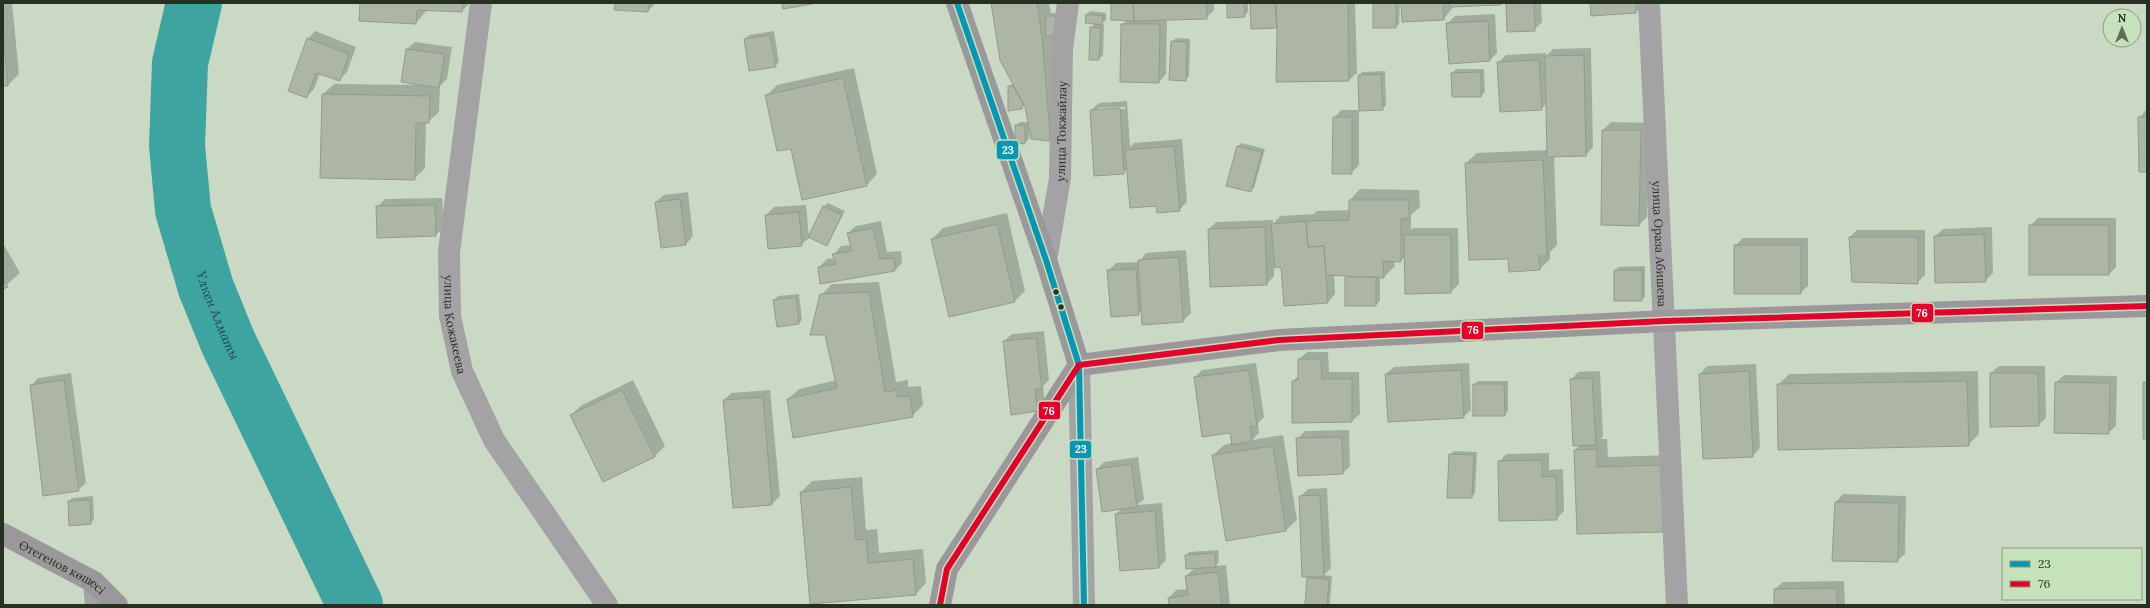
<svg xmlns="http://www.w3.org/2000/svg" width="2150" height="608" font-family="Lora,serif">
  <style>
    .shadow { fill: #0003; fill-rule: evenodd }
    .lines { fill: none; stroke-linecap: round; stroke-linejoin: round }
    .river { stroke: #3da4a0; stroke-width: 56 }
    .building { fill: #adb6a4; stroke: #939b8a }
    .street { stroke: #a3a2a4; stroke-width: 22 }
    .secondary { stroke: #9a989a; stroke-width: 22 }
    .bus-1-casing { stroke: #c6e2bb; stroke-width: 9 }
    .bus-2-casing { stroke: #c6e2bb; stroke-width: 9 }
    .bus-1 { stroke: #0697b4; stroke-width: 6 }
    .bus-2 { stroke: #e4002b; stroke-width: 6 }
    .bus-dot { fill: #263122; stroke: #c6e2bb; stroke-width: 1.5 }
    .labels { text-anchor: middle; dominant-baseline: central; stroke-width: 3.5; stroke-linejoin: round; paint-order: stroke }
    .street-label { font-size: 12px; fill: #263122; stroke: #c6e2bb }
    .water-label { font-size: 13px; font-style: italic; fill: #254748; stroke: #c6e2bb }
    .line-badge { stroke: #c6e2bb; stroke-width: 1.5 }
    .badge-label { font-size: 11px; text-anchor: middle; font-weight: bold; fill: #fff }
  </style>
  <rect width="100%" height="100%" fill="#cad9c4"/>
  <path class="shadow" d="M3,3H12L19,74L8,85H3Z
    M361,3H470L462,11L427,10L416,23Z
    M616,3H656L648,11Z
    M992,3H1049L1051,13H1061L1059,129L1048,139L1029,126V139L1025,143L1016,142V125L1020,122H1029L1025,105L1021,108L1009,86L1013,83Z
    M1112,3H1214V10L1206,18L1167,19L1166,74L1159,82L1122,25L1127,19Z
    M1228,3H1248V12L1244,16Z
    M1251,3H1355L1357,73L1349,80L1278,27Z
    M1374,3H1400L1399,24L1396,27Z
    M1402,3H1502L1454,6L1444,19Z
    M1507,3H1541L1542,22L1534,30Z
    M1591,3H1645L1636,12Z
    M1090,11L1106,13V20L1101,24L1104,25L1103,55L1099,59H1090L1091,28L1096,23L1087,15Z
    M1495,14L1497,53L1490,60L1447,24L1455,16Z
    M315,31L356,47L347,72L339,80L320,73L314,89L306,97L308,39Z
    M774,31L779,62L775,66L745,39L749,35Z
    M1176,38L1190,39L1189,76L1185,80L1172,42Z
    M415,42L452,47L447,79L440,86L439,112L428,122H426L425,168L414,179L323,94L334,84L421,85L402,81L407,49Z
    M1591,48L1593,147L1586,155H1554L1557,245L1550,252V259L1540,269L1509,258L1466,163L1477,153L1548,150L1547,103L1541,109L1498,63L1506,55L1546,53V56L1553,49Z
    M854,68L877,174L867,185L766,96L777,85Z
    M1456,69H1484L1485,92L1481,96H1453L1452,73Z
    M1385,71L1386,105L1382,109L1359,76L1362,72Z
    M1127,101L1130,147L1134,143L1182,139L1187,202L1179,210L1157,205L1128,169L1123,173L1091,110L1099,103ZM1125,107V109L1098,110V108Z
    M1341,110H1359V165L1351,173L1334,118Z
    M2146,110H2147V171L2139,118Z
    M1611,122L1648,123L1647,217L1639,225L1602,224L1603,130Z
    M1242,143L1265,149L1254,188L1250,191L1238,146Z
    M1360,189L1419,190L1420,207L1411,215V230L1413,228H1458L1459,284L1451,292L1406,293V256L1401,261H1394L1395,266L1384,277H1380V301L1376,305L1346,277L1348,275H1334L1335,294L1328,302L1282,266L1274,267V276L1267,284L1209,229L1216,222L1273,220V224L1280,216L1314,214L1317,211L1350,210V200Z
    M688,192L693,236L686,244L656,202L664,195Z
    M442,198L444,227L436,235L377,207L385,199Z
    M828,203L845,211L827,245L824,206Z
    M806,205L809,238L801,245L766,215L774,207Z
    M1007,213L1025,291L1014,302L932,239L943,228Z
    M2038,218H2116V267L2109,274L2030,226Z
    M881,221L887,252L901,251L902,263L895,270L819,267L827,259L835,258L834,254L841,246L851,245L848,233L856,226Z
    M1992,227L1993,273L1985,281L1935,236L1943,229Z
    M1857,230H1925V275L1917,283L1850,237Z
    M1743,238H1808V286L1800,293L1735,246Z
    M3,243L20,273L3,288Z
    M1186,250L1191,313L1183,321L1143,324L1142,310L1138,314L1108,271L1116,263L1139,262L1146,253Z
    M1645,266V297L1641,300L1615,271L1618,267Z
    M879,282L896,382L908,380V387L921,386L923,405L912,416L788,399L799,389L837,380L821,295L832,284Z
    M799,294L802,320L799,323L774,300L778,296Z
    M1044,331L1049,380L1043,386L1045,403L1037,410L1004,341L1012,334Z
    M1307,352H1328L1329,372H1359L1360,414L1352,421L1293,381L1299,375V359Z
    M1256,363L1264,417L1258,423L1259,433L1252,440L1283,435L1297,520L1286,530L1213,455L1224,445L1232,443L1231,432L1195,377L1202,370Z
    M1469,363L1471,410L1463,417L1386,374L1394,367Z
    M1756,364L1760,448L1753,456L1704,458L1700,374L1707,366Z
    M1999,366H2045L2046,418L2038,425L1991,373Z
    M1600,371L1603,436L1601,439H1607L1608,457L1671,455L1663,531L1575,450L1581,444L1571,380L1578,372Z
    M1978,371L1979,434L1968,445L1778,385L1789,374Z
    M71,373L86,483L78,490L31,386L38,378Z
    M2064,375L2117,376L2116,426L2108,433L2056,383Z
    M633,380L665,446L655,456L571,415L582,405Z
    M1478,381H1508V411L1505,415L1474,385Z
    M770,390L780,496L772,504L734,507L724,400L731,393Z
    M1349,430L1350,466L1343,473L1297,439L1305,431Z
    M1454,451L1477,452L1475,493L1472,497L1450,455Z
    M1549,453V470L1563,469L1564,511L1556,519L1499,462L1506,454Z
    M1138,457L1144,499L1137,505L1162,503L1166,560L1159,567L1116,514L1122,508L1097,469L1104,462Z
    M862,477L866,530L877,529L879,553L923,549L926,583L916,594L811,603L801,492L812,481Z
    M1327,488L1331,568L1324,575L1332,576L1330,603L1328,605H1306L1310,576L1300,497L1308,489Z
    M1843,494L1906,496L1905,554L1897,561L1836,502Z
    M93,496L94,519L91,523L69,502L72,498Z
    M1218,550L1219,562L1215,566L1226,565L1230,605H1170L1169,598L1176,590L1188,589L1186,576L1196,567L1186,556L1189,552Z
    M1844,581L1845,605H1775V589L1783,582Z"/>
  <g class="lines">
    <path class="river" id="s1" d="M194,3L180,63L177,146L183,210L206,288L228,342L355,605"/>
  </g>
  <path class="building" d="M360,3H463L462,12L417,10L416,24L359,21Z
    M615,3H649L648,12L614,10Z
    M782,3H818L783,9Z
    M991,3H1037L1042,36L1050,132L1049,141L1031,139L1025,107L1000,60Z
    M1111,3H1133L1134,21L1111,20Z
    M1133,3H1206L1207,19L1134,21Z
    M1227,3H1244L1245,17L1227,18Z
    M1250,3H1276L1277,28L1251,29Z
    M1275,3H1348L1349,81L1276,82L1277,28Z
    M1373,3H1396V28H1373Z
    M1401,3H1443L1444,20L1402,22Z
    M1449,3H1501V5L1450,7Z
    M1506,3H1534L1535,31L1507,32Z
    M1590,3H1636V13L1591,16Z
    M1086,14L1103,16L1102,25L1085,23Z
    M1046,16H1057V36H1045Z
    M1488,21L1490,61L1449,64L1446,23Z
    M1121,24H1160L1159,83L1120,82Z
    M1090,27L1101,28L1099,60H1089Z
    M3,29L8,86H3Z
    M770,35L776,67L749,71L744,39Z
    M307,38L349,54L340,81L316,73L307,98L288,91Z
    M1171,41L1187,42L1186,81L1169,80Z
    M406,49L445,54L439,88L401,82Z
    M1584,55L1586,156L1547,157L1545,56Z
    M1539,60L1542,110L1500,112L1497,62Z
    M1481,72V97H1452L1451,73Z
    M1381,74L1383,110L1359,111L1358,75Z
    M843,78L867,186L802,200L791,149L777,151L765,95Z
    M1008,86L1014,87L1023,104L1022,109L1008,111Z
    M322,94L430,96L429,123H416L415,180L320,178Z
    M1120,108L1124,174L1094,176L1090,110Z
    M1333,117H1352V174H1332Z
    M2138,117H2147V172H2139Z
    M1015,125H1025V144L1015,143Z
    M1602,130H1641L1639,226L1601,225Z
    M1174,146L1180,211L1157,213L1156,206L1130,208L1125,150Z
    M1237,146L1262,152L1251,192L1226,186Z
    M1543,160L1547,256H1539L1540,270L1509,272L1508,259L1469,260L1465,163Z
    M680,199L686,245L661,248L655,202Z
    M1349,200H1409V218L1401,219V262L1383,261L1384,278L1326,275L1324,246L1308,247L1306,221L1349,220Z
    M435,205L436,236L377,238L376,206Z
    M823,206L842,215L827,246L808,237Z
    M799,212L802,246L768,249L765,215Z
    M1306,221L1308,247L1324,246L1328,303L1284,306L1281,267L1275,268L1271,224Z
    M997,224L1015,302L949,317L931,239Z
    M2029,225H2109V275H2029Z
    M1265,227L1267,285L1210,287L1208,229Z
    M873,228L880,259L894,258L895,271L820,284L818,267L836,264L832,254L852,251L847,233Z
    M1984,234L1986,282L1935,283L1934,236Z
    M1404,235H1451V293L1405,294Z
    M1849,237H1918V284L1852,282Z
    M1734,245H1801V294H1734Z
    M1179,257L1183,322L1142,325L1138,260Z
    M1136,269L1139,315L1111,317L1107,270Z
    M1614,270H1642V301H1614Z
    M1345,277H1376V306H1345Z
    M3,279L8,287L3,289Z
    M869,292L885,392L897,390V397L910,396L913,417L793,438L787,399L837,388L825,335H810L820,294Z
    M796,297L799,324L777,327L773,300Z
    M1036,338L1042,389H1035L1038,411L1011,415L1003,341Z
    M1298,359H1321L1322,379H1352V422L1292,423V381L1298,380Z
    M1249,370L1257,426L1250,427L1252,441L1232,445L1230,433L1202,437L1194,377Z
    M1461,370L1464,418L1388,422L1385,374Z
    M1749,371L1753,457L1703,459L1699,374Z
    M1990,373H2038L2039,426L1990,427Z
    M1592,378L1596,445L1573,446L1570,379Z
    M64,380L79,491L43,496L30,385Z
    M1967,381L1969,446L1778,450L1777,384Z
    M2055,382L2110,383L2109,434L2054,433Z
    M2143,382H2147V439H2143Z
    M1473,384H1504L1505,416H1473Z
    M622,390L655,457L603,482L570,415Z
    M763,397L772,505L733,508L723,400Z
    M1342,437L1343,474L1298,476L1296,438Z
    M1273,446L1286,531L1226,541L1212,455Z
    M1597,449V467L1661,465L1663,532L1577,534L1574,450Z
    M1449,454L1474,455L1472,498H1447Z
    M1542,460V477L1556,476L1557,520L1499,521L1498,461Z
    M1131,464L1137,507L1102,512L1096,469Z
    M851,487L856,540L866,539L868,563L913,559L916,595L810,604L800,492Z
    M1320,495L1324,577H1302L1299,496Z
    M90,500L91,524L69,526L68,501Z
    M1835,502L1899,503L1898,562L1832,561Z
    M1155,511L1159,568L1120,571L1115,514Z
    M1215,553L1216,567L1186,569L1185,555Z
    M1218,572L1222,605H1169L1168,598L1188,595L1185,576Z
    M1307,577L1329,580L1327,605H1305Z
    M1837,588V605H1774V589Z"/>
  <g class="lines">
    <g class="street">
      <path id="s2" d="M481,3L449,252L450,316L462,371L494,440L607,605"/>
      <path id="s3" d="M1649,3L1677,605"/>
      <path id="s4" d="M1046,260L1060,178L1062,49L1068,3"/>
      <path d="M1079,365L1084,605"/>
      <path d="M94,582L96,605"/>
    </g>
    <g class="secondary">
      <path d="M957,3L1046,260L1079,365"/>
      <path id="s5" d="M3,534L94,582L117,605"/>
      <path d="M940,605L947,569L1079,365L1279,340L1665,321L2147,306"/>
    </g>
    <g class="bus-1-casing">
      <path id="bus-1" d="M957,3L1046,260L1079,365L1084,605"/>
    </g>
    <g class="bus-2-casing">
      <path id="bus-2" d="M940,605L947,569L1079,365L1279,340L1665,321L2147,306"/>
    </g>
    <use href="#bus-1" class="bus-1"/>
    <use href="#bus-2" class="bus-2"/>
  </g>
  <g class="bus-dot">
    <circle cx="1056" cy="292" r="3.5"/>
    <circle cx="1061" cy="307" r="3.5"/>
  </g>
  <g class="labels">
    <g class="street-label">
      <text stroke="none"><textPath href="#s4" startOffset="130">улица Токжайлау</textPath></text>
      <text stroke="none"><textPath href="#s3" startOffset="241">улица Ораза Абишева</textPath></text>
      <text stroke="none"><textPath href="#s2" startOffset="324">улица Кожакеева</textPath></text>
      <text stroke="none"><textPath href="#s5" startOffset="68">Өтегенов көшесі</textPath></text>
    </g>
    <g class="water-label">
      <text stroke="none"><textPath href="#s1" startOffset="320">Үлкен Алматы</textPath></text>
    </g>
  </g>
  <g class="line-badge">
    <rect x="996" y="140" width="23" height="20" rx="4" fill="#0697b4"/>
    <rect x="1911" y="303" width="23" height="20" rx="4" fill="#e4002b"/>
    <rect x="1461" y="321" width="23" height="19" rx="4" fill="#e4002b"/>
    <rect x="1038" y="401" width="23" height="19" rx="4" fill="#e4002b"/>
    <rect x="1069" y="440" width="23" height="19" rx="4" fill="#0697b4"/>
  </g>
  <g class="badge-label">
    <text x="1008" y="154">23</text>
    <text x="1922" y="317">76</text>
    <text x="1473" y="334">76</text>
    <text x="1049" y="415">76</text>
    <text x="1081" y="453">23</text>
  </g>
  <rect width="2150" height="608" fill="none" stroke="#263122" stroke-width="8"/>
  <rect x="2002" y="548" width="140" height="52" fill="#c6e2bb" stroke="#869b7e"/>
  <rect x="2010" y="561" width="20" height="6" fill="#0697b4" stroke="#869b7e"/>
  <text x="2038" y="568" font-size="12" fill="#263122">23</text>
  <rect x="2010" y="581" width="20" height="6" fill="#e4002b" stroke="#869b7e"/>
  <text x="2038" y="588" font-size="12" fill="#263122">76</text>
  <g transform="translate(2122 28)"><circle r="19" fill="#c6e2bb" stroke="#869b7e"/>
  <path d="M0-3L7 15L0 10L-7 15Z" fill="#5f6c5b"/>
  <text y="-6" font-size="11" font-weight="bold" text-anchor="middle" fill="#263122">N</text>
  </g>
</svg>
